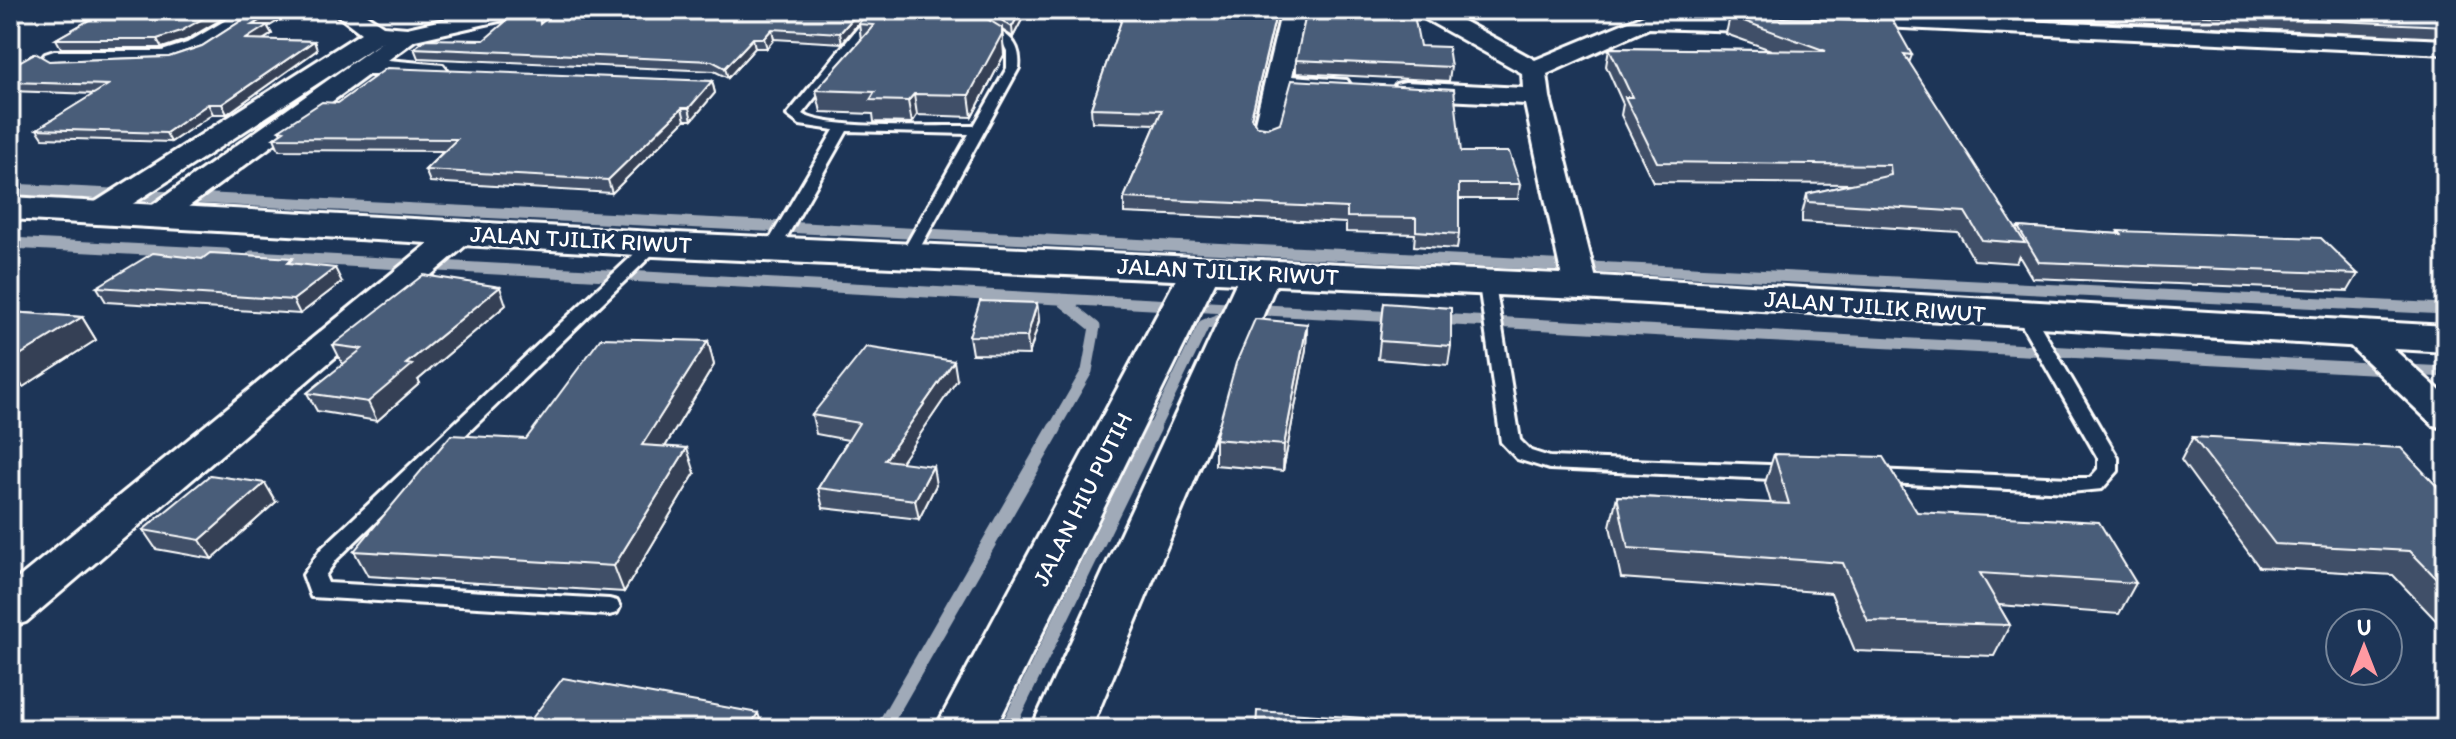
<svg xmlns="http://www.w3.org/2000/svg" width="2456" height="739" font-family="Itim,sans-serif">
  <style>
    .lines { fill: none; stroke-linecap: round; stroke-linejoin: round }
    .stream-far1 { stroke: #a0aab8; stroke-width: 11 }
    .stream { stroke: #a0aab8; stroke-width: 14 }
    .lane-casing { stroke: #fff; stroke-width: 6 }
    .street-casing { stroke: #fff; stroke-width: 6 }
    .secondary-casing { stroke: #fff; stroke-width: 6 }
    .highway-casing { stroke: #fff; stroke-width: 6 }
    .lane { fill: #1d3557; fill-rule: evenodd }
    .street { fill: #1d3557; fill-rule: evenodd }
    .secondary { fill: #1d3557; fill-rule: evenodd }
    .highway { fill: #1d3557; fill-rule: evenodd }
    .wall { fill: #405068; stroke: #fff; stroke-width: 2 }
    .shaded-wall { fill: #344155; stroke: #fff; stroke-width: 2 }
    .building { fill: #4a5d79; stroke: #fff; stroke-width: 2 }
    .labels { text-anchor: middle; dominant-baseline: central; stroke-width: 8; stroke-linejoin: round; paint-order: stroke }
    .street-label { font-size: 24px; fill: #fff; stroke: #1d3557 }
  </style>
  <rect width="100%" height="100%" fill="#1d3557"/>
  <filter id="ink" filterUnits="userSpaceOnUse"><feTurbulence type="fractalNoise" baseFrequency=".0125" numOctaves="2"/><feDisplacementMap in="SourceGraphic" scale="16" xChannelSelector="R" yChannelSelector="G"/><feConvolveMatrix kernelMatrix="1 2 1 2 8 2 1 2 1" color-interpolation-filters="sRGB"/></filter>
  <g filter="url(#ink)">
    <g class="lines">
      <path class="stream-far1" d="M10,189L2446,309
        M10,243L226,254
        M252,256L1396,317
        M1435,319L2446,372
        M1053,430L1087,371L1095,327L1060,299
        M1153,430L1204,325L1234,313"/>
      <path class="stream" d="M882,729L1055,428
        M1007,729L1154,428"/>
      <g class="lane-casing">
        <path id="lane" d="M879,18L883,19V25L869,30L802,114C828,131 938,125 974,126L1007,68V51L1003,43L976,31V25L980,24C1005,31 1022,40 1019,68L915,257L909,259L901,254L969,134L847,131L780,249L778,252H766L764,249L834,130L800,125L787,115L861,24Z
          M654,239L660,241L662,244L660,247L337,559L325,576L328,583L609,599L617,601L620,607L617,613L609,615L311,597L303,575L321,549L648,241Z
          M1487,279L1495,284L1520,440L1531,451L1550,457L1793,466L1800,468L1803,473L1800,478L1793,480L1549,469L1517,459L1501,442L1479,284Z
          M2025,310L2034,315L2118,458V471L2102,489L2070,492L1867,482L1864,477L1867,472L1874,470L2070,478H2090L2098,469V458L2016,315Z"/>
      </g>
      <g class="street-casing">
        <path id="street" d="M243,10H272L205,53L173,63L54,67L45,64L41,59L45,54L54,51H162L187,43Z
          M331,10H359L383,26L407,28L487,10H530L526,15L415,40L388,60L443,65L447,70L443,75H368L169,221L158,224L147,221L143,215L147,209L383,41L111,218L100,221L89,218L85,212L89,206L361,33Z
          M1282,10H1306L1292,76L1347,80L1351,86L1347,92L1289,91L1277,137L1267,139L1257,137L1253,131Z
          M1414,10H1443L1535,60L1646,14L1776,18L1784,20L1788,25L1784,30L1776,32L1649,28L1547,74L1550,97L1598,287L1593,294L1581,297L1569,294L1564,287L1525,104L1405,98L1396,96L1392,90L1396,84L1405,82L1523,88L1522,73L1418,15Z
          M1891,15L2446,40V54L1883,27L1879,22L1883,17Z
          M462,223L473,225L478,232L473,239L26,622L10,627V585L451,225Z
          M2357,324L2369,327L2446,396V429L2433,425L2345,341L2340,334L2345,327Z"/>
      </g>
      <g class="secondary-casing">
        <path id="secondary" d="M1201,258L1215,262L1221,270L995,729H935L1181,270L1187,262Z
          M1261,260L1275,264L1281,272L1091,729H1031L1241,272L1247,264Z"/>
      </g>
      <g class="highway-casing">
        <path id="highway" d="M10,197L654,232L1581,275L2446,326V352L1581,299L654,256L10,219Z"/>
      </g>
      <use href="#lane" class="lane"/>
      <use href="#street" class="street"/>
      <use href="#secondary" class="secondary"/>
      <use href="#highway" class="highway"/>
    </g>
    <path class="wall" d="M107,10H237L186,40L162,48H61L56,39Z
      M258,10H296L268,27L272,34L263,40L314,41L317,50L227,114H213L171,142L43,138L37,129L94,94L10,91V67L49,61L169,57L202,46Z
      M557,10H1027L1013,37L1002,30L1004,55L972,117L917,115L912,123L874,122L873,114L821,112L816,90L861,40L859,23L842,43L774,39L767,48H755L728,78L714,71L418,58L414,48L484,40L542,22Z
      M1125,10L1257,126L1461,152L1520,184L1518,199H1459V234L1457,249L1414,246L1415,234L1346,232V223L1124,213V198L1156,124L1092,122L1091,108Z
      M1663,10H1875L1873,16L1862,18L1667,12Z
      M1900,10H2430L2443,19L2446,20V38L1902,12Z
      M1730,16L1912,55L1909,63L2016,230L2018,227L2117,234L2118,231L2358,274L2348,291L2032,278L2019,256L2016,263L1974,260L1958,232L1802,222V214L1807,194L1851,184L1653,182L1621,115L1623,104L1606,66L1609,48L1771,50L1726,34Z
      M1420,46L1451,67L1449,81L1296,73V60Z
      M712,81L715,93L692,120H685L612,193L430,182L425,170L444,151L279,150L274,138L281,133L279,130L338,103Z
      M202,259L296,264L342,282L300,314L106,302L97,287Z
      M1037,303L1039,321L1029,355L972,354L969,336Z
      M1384,303L1451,346L1448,365L1378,359Z
      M506,305L418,380L420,383L377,421L317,411L307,393L344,364L342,363L333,345Z
      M10,312L82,317L96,340L23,387L10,384Z
      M1307,324L1306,349L1283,471L1215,465V439Z
      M708,341L714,365L665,447L695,473L624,592L368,576L354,551L526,439Z
      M957,380L901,462L936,485L919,519L823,508L818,488L848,440L816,434L812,415Z
      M2193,437L2446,496V631L2393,575L2259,567L2181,460Z
      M1774,454L1917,512L2136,583L2119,614L1998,605L2010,625L1994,656L1855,651L1831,593L1621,578L1610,526L1617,496L1771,503L1765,483Z
      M276,502L212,559L156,549L143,530Z
      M530,721L763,729H534Z"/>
    <path class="shaded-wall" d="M218,10H237L186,40L162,48L157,39Z
      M278,10H296L268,27L272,34L250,48L246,39L252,25Z
      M865,10H895L860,21L842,43L840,33L859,11Z
      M1021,10H1027L1013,37L1012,27Z
      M1277,10H1280L1250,133L1251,118Z
      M1864,10H1875L1873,16L1862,18Z
      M1002,28L1004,55L972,117L969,95Z
      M772,29L774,39L767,48L764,38Z
      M753,38L755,48L728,78L725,68Z
      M314,41L317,50L227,114L222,104Z
      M712,81L715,93L692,120L689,108Z
      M914,94L917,115L912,123L908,101Z
      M208,104L213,114L171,142L166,133Z
      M682,108L685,120L612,193L608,180Z
      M335,268L342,282L300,314L293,300Z
      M500,287L506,305L418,380L420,383L377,421L368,402L406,364Z
      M1037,303L1039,321L1029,355L1027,337Z
      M82,317L96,340L23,387L10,368V361Z
      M1307,324L1306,349L1283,471L1284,445Z
      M708,341L714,365L651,470L642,445Z
      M954,361L957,380L889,480L885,460Z
      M687,448L695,473L624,592L614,566Z
      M933,466L936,485L919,519L915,500Z
      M265,483L276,502L212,559L200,540Z
      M758,713L763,729H748Z"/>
    <path class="building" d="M107,10H218L181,31L157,39H56Z
      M258,10H278L252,25H268L246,39L314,41L222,104H208L166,133L37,129L108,85L10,82V67L35,53L49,61L169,57L202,46Z
      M557,10H865L859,11L840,33L772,29L764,38H753L725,68L712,61L414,48L426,39L484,40L518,11L539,12L540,24Z
      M895,10L962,11L984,17L1002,28V34L969,95L914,94L908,101L870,100L875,92L816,90L874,25L858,24L867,13Z
      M971,10H1021L1012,27L998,18Z
      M1125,10H1277L1251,118L1257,126L1267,128L1280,123L1292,80L1454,89L1461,152H1509L1520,184H1459V234L1416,231V218L1347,217V208L1124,198L1162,110L1091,108Z
      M1307,10H1413L1420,46L1448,47L1451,67L1296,60Z
      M2099,10H2430L2443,19L2446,20V26Z
      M1730,16L1867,21L1890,16L1912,55L1904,54L2025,243L1982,240L1965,212L1808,202L1807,194L1891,175L1890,165L1657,162L1625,97H1632L1609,48L1826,51Z
      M387,68L712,81L689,108H682L608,180L425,170L457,139L274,138L284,131L279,130L322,102L338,103Z
      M2018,227L2121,234L2118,231L2321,238L2358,274L2039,262Z
      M153,253L202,259L210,253L293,258L288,263L335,268L293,300L97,287Z
      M423,275L500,287L406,364L412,365L368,402L307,393L362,349L333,345Z
      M980,301L1037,303L1027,337L969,336Z
      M1384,303L1451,308V346L1380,341Z
      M10,312L82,317L10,361Z
      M1255,319L1307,324L1284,445L1215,439L1236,363Z
      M601,338L708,341L642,445L687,448L614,566L354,551L451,435L526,439Z
      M866,347L954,361L885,460L933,466L915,500L818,488L859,423L812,415Z
      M2193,437L2401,448L2446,496V588L2410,551L2275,544Z
      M1774,454L1883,457L1917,512L2099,522L2136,583L1980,573L2010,625L1868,621L1843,563L1628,548L1617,496L1789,504Z
      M210,475L265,483L200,540L143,530Z
      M563,678L758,713L748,729H572L530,721Z
      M1257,711L1364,718V729H1256Z"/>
  </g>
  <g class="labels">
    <g class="street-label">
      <text transform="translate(581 239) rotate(3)">JALAN TJILIK RIWUT</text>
      <text transform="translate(1228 271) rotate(3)">JALAN TJILIK RIWUT</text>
      <text transform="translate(1875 306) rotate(4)">JALAN TJILIK RIWUT</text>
      <text transform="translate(1082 499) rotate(-63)">JALAN HIU PUTIH</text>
    </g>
  </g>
  <rect width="2456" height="739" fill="none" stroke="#1d3557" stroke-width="40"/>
  <rect x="20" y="20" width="2416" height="699" fill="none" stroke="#fff" stroke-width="3" filter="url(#ink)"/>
  <g transform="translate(2364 647)"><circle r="38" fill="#1d3557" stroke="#77869a" stroke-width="2"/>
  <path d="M0-6L14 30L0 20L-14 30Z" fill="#ff9aa2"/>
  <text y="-12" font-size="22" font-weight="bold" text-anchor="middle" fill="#ffffff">U</text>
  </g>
</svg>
